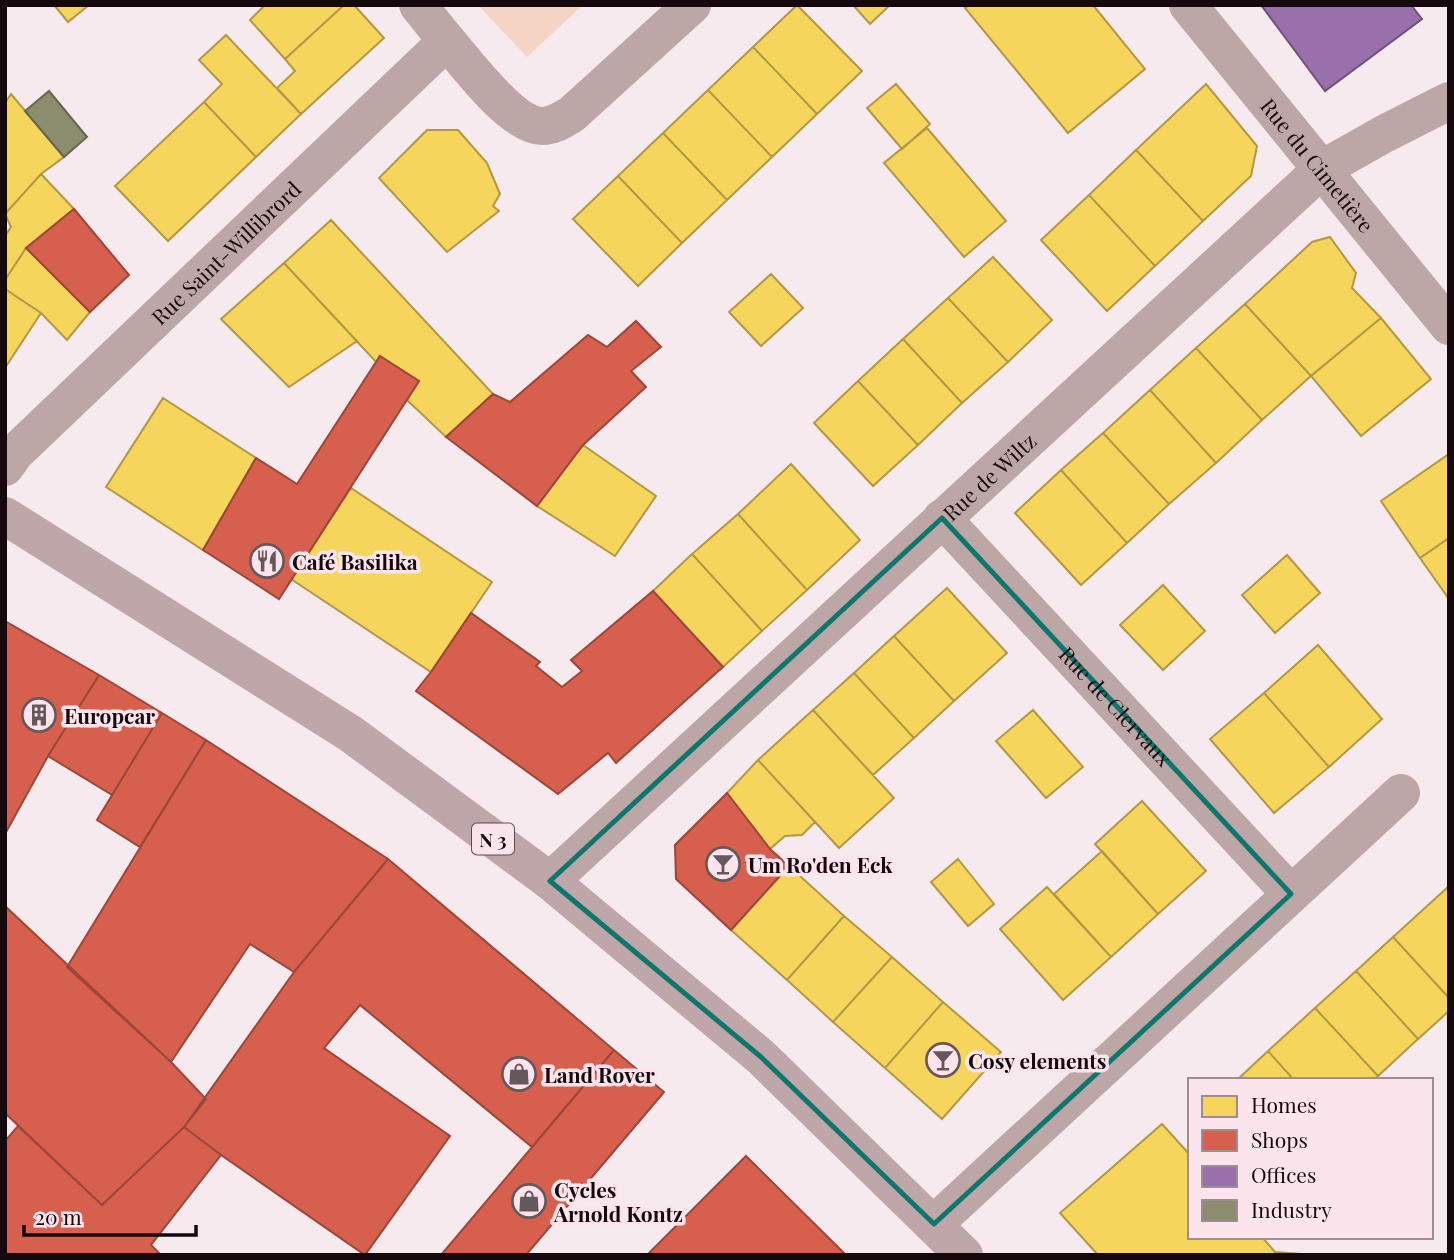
<svg xmlns="http://www.w3.org/2000/svg" width="1454" height="1260" font-family="'Playfair Display',serif">
  <style>
    .green { fill: #f5d4c6 }
    .homes { fill: #f6d55c; stroke: #b29845; stroke-width: 2 }
    .shops { fill: #d6604d; stroke: #9c463a; stroke-width: 2 }
    .offices { fill: #9970ab; stroke: #71517c; stroke-width: 2 }
    .industry { fill: #8c8c6e; stroke: #686551; stroke-width: 2 }
    .lines { fill: none; stroke-linecap: round; stroke-linejoin: round }
    .minor { stroke: #bda7a6; stroke-width: 38 }
    .tertiary { stroke: #bda7a6; stroke-width: 38 }
    .primary { stroke: #bfa6a8; stroke-width: 38 }
    .marked { fill: none; stroke: #0f766e; stroke-width: 5; stroke-linejoin: round }
    .labels { text-anchor: middle; dominant-baseline: central; stroke-width: 7; stroke-linejoin: round; paint-order: stroke }
    .shield { fill: #fce4ed; stroke: #5a4b51; stroke-width: 2 }
    .shield-label { font-size: 19px; font-weight: bold; fill: #15090e }
    .street-label { font-size: 21px; fill: #15090e; stroke: #fce4ed }
    .poi-label { font-size: 21px; font-weight: bold; fill: #15090e; stroke: #fce4ed; text-anchor: start }
  </style>
  <rect width="100%" height="100%" fill="#f6eaee"/>
  <path class="green" d="M478,5H583L527,57Z"/>
  <path class="homes" d="M54,5H89L68,22Z
    M265,5H344L285,59L250,20Z
    M344,5H354L384,38L301,114L277,88L295,71L285,59Z
    M797,5L862,71L817,114L753,47Z
    M853,5H890L870,24Z
    M969,5H1093L1145,69L1068,133L965,8Z
    M226,35L301,114L256,157L204,102L222,84L199,60Z
    M753,47L817,114L772,157L708,90Z
    M896,84L930,124L902,149L867,108Z
    M1206,84L1257,146L1251,176L1203,221L1136,150Z
    M708,90L772,157L727,200L663,133Z
    M11,94L64,157L41,174L5,214V103Z
    M204,102L256,157L168,241L115,186Z
    M927,128L1006,221L964,257L884,163Z
    M427,130H458L487,163L500,194L493,206L499,211L447,252L379,178Z
    M663,133L727,200L682,243L618,176Z
    M1136,150L1203,221L1155,266L1089,195Z
    M41,174L74,209L26,248L5,280V236L11,227L5,214Z
    M618,176L682,243L638,286L573,219Z
    M1089,195L1155,266L1107,311L1041,240Z
    M331,220L493,394L446,437L407,400L419,381L380,356L376,362L284,263Z
    M1330,237L1356,273L1352,288L1381,318L1311,376L1245,304L1312,242Z
    M26,248L90,312L67,340L41,313L5,289V280Z
    M993,257L1052,320L1008,362L948,298Z
    M284,263L357,341L289,387L221,319Z
    M771,274L803,308L761,346L729,312Z
    M5,289L41,313L5,368Z
    M948,298L1008,362L962,403L903,339Z
    M1245,304L1311,376L1262,420L1196,348Z
    M1381,318L1431,379L1361,436L1311,376Z
    M903,339L962,403L918,445L858,381Z
    M1196,348L1262,420L1216,463L1150,390Z
    M858,381L918,445L873,486L814,423Z
    M1150,390L1216,463L1169,504L1103,433Z
    M163,398L256,458L203,550L106,487Z
    M1103,433L1169,504L1127,543L1061,470Z
    M583,445L656,496L615,556L537,506Z
    M1449,454V538L1420,558L1381,501Z
    M791,464L860,540L807,590L738,514Z
    M1061,470L1127,543L1081,585L1015,513Z
    M351,488L492,582L431,672L291,579Z
    M738,514L807,590L762,631L692,554Z
    M1449,538V599L1420,558Z
    M692,554L762,631L723,667L653,591Z
    M1287,555L1320,593L1275,633L1242,595Z
    M1163,585L1205,631L1163,670L1120,625Z
    M947,588L1007,653L954,701L894,636Z
    M894,636L954,701L914,738L854,673Z
    M1318,645L1382,719L1329,767L1264,693Z
    M854,673L914,738L873,775L813,710Z
    M1264,693L1329,767L1274,813L1210,739Z
    M813,710L894,798L839,848L758,760Z
    M1033,710L1083,767L1046,798L996,741Z
    M758,760L815,822L802,835L785,836L770,849L727,793Z
    M1142,801L1206,871L1158,914L1095,844Z
    M1102,851L1158,914L1111,957L1054,894Z
    M958,859L994,904L968,926L931,882Z
    M789,866L844,916L787,980L731,930Z
    M1449,886V998L1393,937Z
    M1047,887L1111,957L1063,1000L1000,929Z
    M844,916L892,957L833,1022L787,980Z
    M1393,937L1449,998V1011L1418,1039L1356,971Z
    M892,957L943,1002L885,1068L833,1022Z
    M1356,971L1418,1039L1378,1076L1315,1008Z
    M943,1002L1001,1052L942,1119L885,1068Z
    M1315,1008L1378,1076L1373,1080H1294L1268,1051Z
    M1268,1051L1294,1080H1237Z
    M1162,1124L1190,1155V1237H1262L1275,1252L1315,1255H1098L1060,1213Z"/>
  <path class="shops" d="M74,209L129,275L90,312L26,248Z
    M636,321L661,347L631,371L646,387L583,445L537,506L446,437L493,394L510,402L588,335L607,347Z
    M380,356L419,381L279,599L203,550L256,458L297,484Z
    M653,591L723,667L616,763L608,753L558,794L416,691L431,672L471,613L540,662L536,666L562,687L582,671L571,660Z
    M5,621L99,675L48,756L5,834Z
    M99,675L162,713L112,795L48,756Z
    M162,713L206,740L140,847L97,820Z
    M206,740L388,859L294,972L250,944L171,1062L67,967Z
    M727,793L770,849L789,866L731,930L676,879L675,845Z
    M388,859L614,1050L532,1147L360,1005L324,1048L450,1136L365,1255L221,1155L184,1127L294,972Z
    M5,906L171,1062L206,1099L184,1127L102,1205L5,1113Z
    M614,1050L664,1092L526,1255H441Z
    M18,1126L102,1205L184,1127L221,1155L151,1245L161,1255H5V1141Z
    M746,1156L846,1255H647Z"/>
  <path class="offices" d="M1261,5H1411L1422,19L1325,91Z"/>
  <path class="industry" d="M49,91L87,137L64,157L25,111Z"/>
  <g class="lines">
    <g class="minor">
      <path d="M447,41C467,64 512,126 542,126C554,126 562,120 572,114L692,5"/>
      <path id="s1" d="M5,467L15,453L447,41L418,5"/>
      <path id="s2" d="M942,518L1291,894"/>
      <path id="s3" d="M550,881L1322,169L1384,134L1449,101"/>
      <path d="M934,1224L1401,793"/>
    </g>
    <path class="tertiary" id="s4" d="M1188,5L1449,326"/>
    <path class="primary" d="M5,516L351,734L550,881L761,1057L964,1255"/>
  </g>
  <path class="marked" d="M942,518L1291,894L934,1224L761,1057L550,881Z"/>
  <defs>
    <g id="restaurant-ring" transform="scale(1.75)"><circle r="9.5" fill="#fce4ed" stroke="#64585c" stroke-width="1.5"/><path d="M-5-6h1v4h1v-4h1v4h1v-4h1v5L-1.5 .5V6h-2V.5L-5-1ZM5-6V6H3V1.5H1.5Q1.5-4 5-6Z" fill="#64585c"/></g>
    <g id="building-ring" transform="scale(1.75)"><circle r="9.5" fill="#fce4ed" stroke="#64585c" stroke-width="1.5"/><path d="M-4-6H4V6H1V3H-1V6H-4ZM-2.5-4.3h1.7v1.8h-1.7ZM.8-4.3h1.7v1.8H.8ZM-2.5-1h1.7V.8h-1.7ZM.8-1h1.7V.8H.8Z" fill="#64585c"/></g>
    <g id="bar-ring" transform="scale(1.75)"><circle r="9.5" fill="#fce4ed" stroke="#64585c" stroke-width="1.5"/><path d="M-6-5H6L.8 .8V4.5H3.5V6h-7V4.5H-.8V.8Z" fill="#64585c"/></g>
    <g id="shop-ring" transform="scale(1.75)"><circle r="9.5" fill="#fce4ed" stroke="#64585c" stroke-width="1.5"/><path d="M-5-2.5h2.3a2.7 3.5 0 0 1 5.4 0H5L5.5 6h-11ZM-1.5-2.5h3a1.5 2.3 0 0 0-3 0Z" fill="#64585c"/></g>
  </defs>
  <g fill-rule="evenodd">
    <use href="#restaurant-ring" x="267" y="561"/>
    <use href="#building-ring" x="39" y="715"/>
    <use href="#bar-ring" x="723" y="864"/>
    <use href="#bar-ring" x="943" y="1060"/>
    <use href="#shop-ring" x="519" y="1074"/>
    <use href="#shop-ring" x="529" y="1201"/>
  </g>
  <g class="labels">
    <rect class="shield" x="472" y="823.5" width="42" height="31" rx="5"/>
    <g class="shield-label">
      <text x="493" y="839">N 3</text>
    </g>
    <g class="street-label">
      <text stroke="none"><textPath href="#s4" startOffset="206">Rue du Cimetière</textPath></text>
      <text stroke="none"><textPath href="#s1" startOffset="308">Rue Saint-Willibrord</textPath></text>
      <text stroke="none"><textPath href="#s3" startOffset="597">Rue de Wiltz</textPath></text>
      <text stroke="none"><textPath href="#s2" startOffset="256">Rue de Clervaux</textPath></text>
    </g>
    <g class="poi-label">
      <text x="292" y="561">Café Basilika</text>
      <text x="64" y="715">Europcar</text>
      <text x="748" y="864">Um Ro'den Eck</text>
      <text x="968" y="1060">Cosy elements</text>
      <text x="544" y="1074">Land Rover</text>
      <text x="554" y="1189">Cycles<tspan x="554" dy="24">Arnold Kontz</tspan></text>
    </g>
  </g>
  <rect width="1454" height="1260" fill="none" stroke="#15090e" stroke-width="14"/>
  <rect x="1188" y="1078" width="245" height="161" fill="#fce4ed" stroke="#a08c94" stroke-width="2"/>
  <rect x="1202" y="1096" width="35" height="21" fill="#f6d55c" stroke="#a08c94" stroke-width="2"/>
  <text x="1251" y="1113" font-size="21" fill="#15090e">Homes</text>
  <rect x="1202" y="1130" width="35" height="21" fill="#d6604d" stroke="#a08c94" stroke-width="2"/>
  <text x="1251" y="1148" font-size="21" fill="#15090e">Shops</text>
  <rect x="1202" y="1166" width="35" height="21" fill="#9970ab" stroke="#a08c94" stroke-width="2"/>
  <text x="1251" y="1183" font-size="21" fill="#15090e">Offices</text>
  <rect x="1202" y="1200" width="35" height="21" fill="#8c8c6e" stroke="#a08c94" stroke-width="2"/>
  <text x="1251" y="1218" font-size="21" fill="#15090e">Industry</text>
  <path d="M24 1225v10h172v-10" fill="none" stroke="#15090e" stroke-width="3.5"/>
  <text x="35" y="1225" font-size="21" fill="#15090e" stroke="#fce4ed" stroke-width="5" paint-order="stroke">20 m</text>
</svg>
